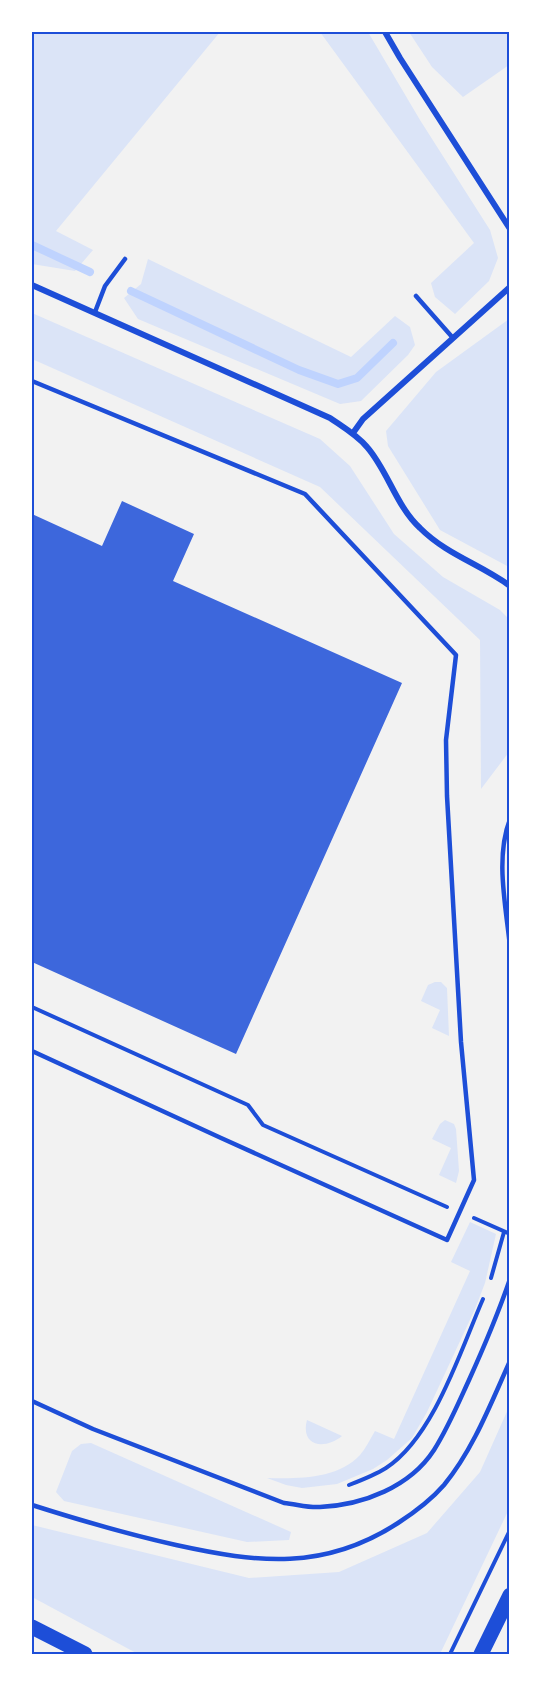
<svg xmlns="http://www.w3.org/2000/svg" width="541" height="1686" font-family="Quicksand,sans-serif">
  <style>
    .green { fill: #dbe4f7 }
    .lines { fill: none; stroke-linecap: round; stroke-linejoin: round }
    .stream { stroke: #bfd3fe; stroke-width: 8 }
    .building { fill: #3d67dc }
    .path { stroke: #1d4ed8; stroke-width: 4 }
    .service { stroke: #1d4ed8; stroke-width: 4.5 }
    .minor { stroke: #1d4ed8; stroke-width: 6 }
    .primary { stroke: #1d4ed8; stroke-width: 15 }
    .neatline { fill: none; stroke: #1d4ed8; stroke-width: 2 }
  </style>
  <rect width="100%" height="100%" fill="#f2f2f2"/>
  <path class="green" d="M32,32H220L56,231L93,250L75,271L32,264Z
    M320,32H368L420,120L490,230L498,258L489,281L455,314L435,297L431,283L474,243Z
    M409,32H509V65L463,97L432,67Z
    M148,259L351,357L395,316L410,327L415,345L408,355L361,401L340,404L138,319L124,298L141,284Z
    M32,313L320,439L350,466L394,534L443,577L500,610L509,619V752L481,789L480,640L320,487L32,359Z
    M509,319V567L440,530L388,446L386,431L436,372Z
    M435,982H441L447,988L449,1036L432,1028L440,1010L421,1001L428,985Z
    M445,1120L454,1124L456,1129L459,1171L456,1183L439,1175L451,1148L432,1139L440,1124Z
    M470,1222L496,1234L485,1283L475,1309L427,1412L412,1438L387,1460L373,1469L337,1484L302,1488L286,1485L267,1478C297,1479 338,1479 360,1455C366,1448 370,1439 375,1431L394,1439L470,1271L451,1262Z
    M509,1407V1509L440,1654H138L32,1597V1525L249,1578L339,1572L427,1533L480,1472Z
    M307,1420L342,1436C325,1450 300,1447 307,1420Z
    M91,1443L291,1532L289,1540L247,1542L64,1501L56,1492L72,1451L81,1444Z"/>
  <g class="lines">
    <path class="stream" d="M32,245L90,272
      M131,291L299,370L338,384L357,378L393,343"/>
  </g>
  <path class="building" d="M122,501L194,534L173,581L402,683L236,1054L32,962V514L102,546Z"/>
  <g class="lines">
    <path class="path" d="M32,1007L248,1105L263,1125L447,1207
      M474,1218L510,1234
      M491,1278L504,1232
      M349,1485C362,1480 375,1475 386,1468C434,1437 461,1349 483,1299
      M450,1654L510,1530"/>
    <path class="service" d="M416,296L453,338
      M95,312L105,286L125,259
      M32,381L305,494L456,655L446,740L447,796L461,1042L474,1180L447,1240C308,1178 170,1115 32,1051
      M510,819C495,858 506,906 510,947
      M32,1401L93,1429L284,1503C296,1504 308,1508 320,1507C363,1505 410,1487 434,1450C448,1428 458,1404 469,1380C484,1347 498,1314 510,1279
      M32,1505C79,1520 127,1534 176,1545C258,1563 324,1571 398,1523C415,1512 431,1500 444,1485C473,1450 491,1403 510,1361"/>
    <path class="minor" d="M385,32L400,58L510,229
      M32,285L330,418C343,427 357,435 367,447C388,471 396,506 420,528C447,555 480,564 510,586
      M353,433L363,419L510,287"/>
    <path class="primary" d="M32,1627L85,1654
      M481,1654L510,1595"/>
  </g>
  <rect width="541" height="1686" fill="none" stroke="#ffffff" stroke-width="66"/>
  <rect x="33" y="33" width="475" height="1620" class="neatline"/>
</svg>
